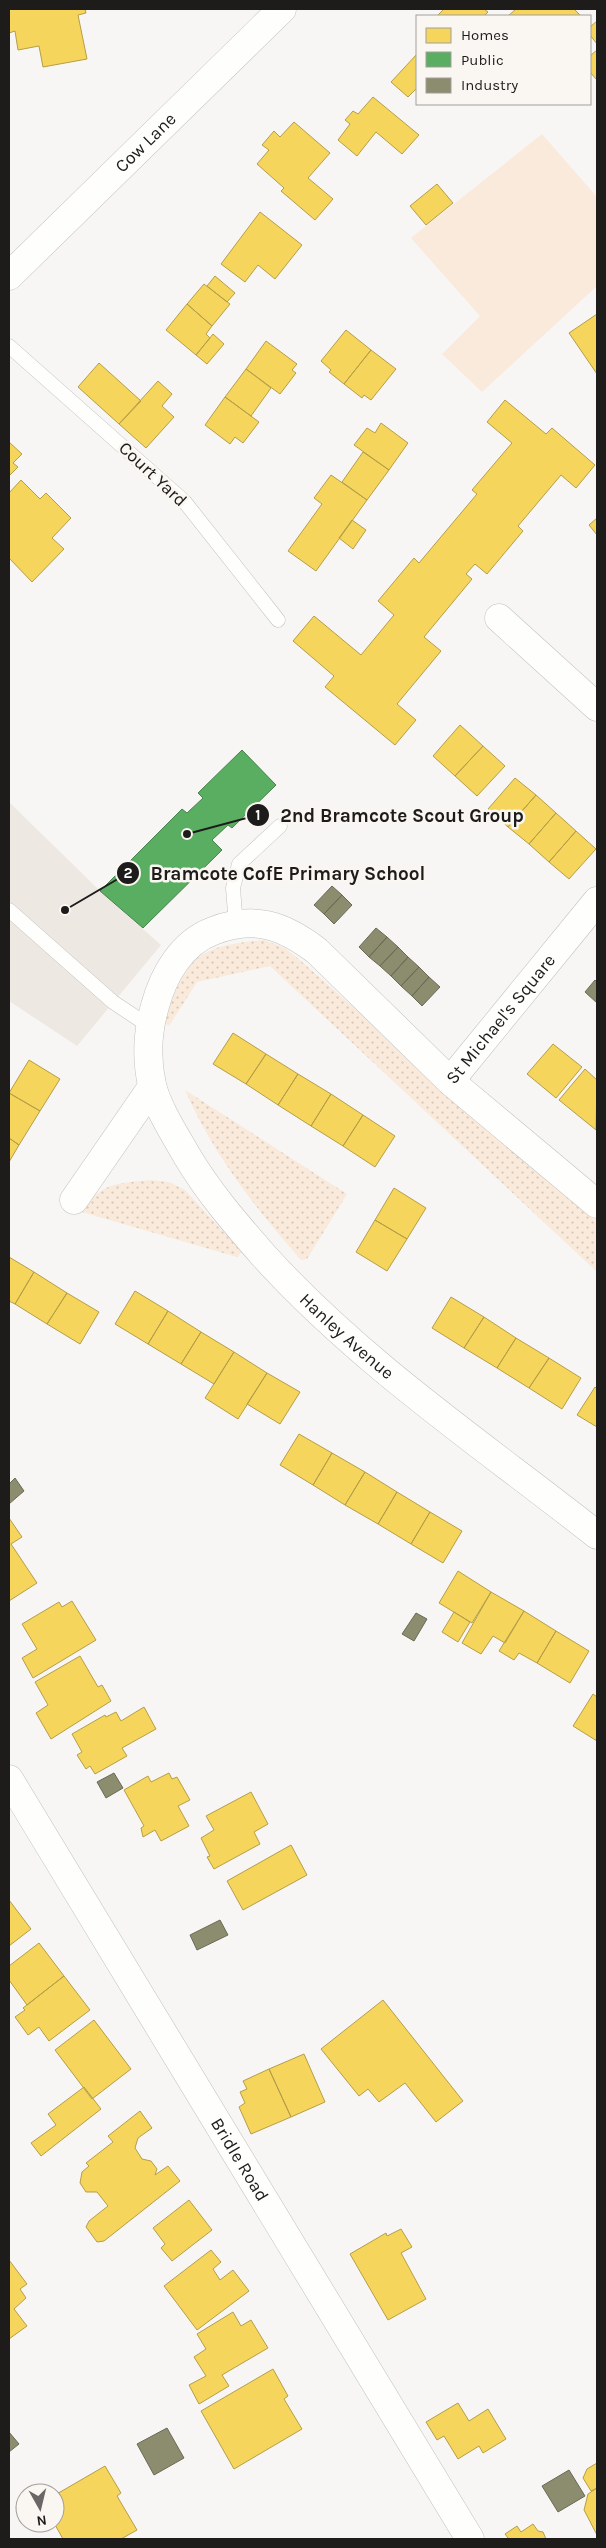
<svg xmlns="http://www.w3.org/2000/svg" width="606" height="2548" font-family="Karla,sans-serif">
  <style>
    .built { fill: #eee8e3 }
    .grass { fill: url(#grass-dots) }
    .garden { fill: #f9eadb }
    .homes { fill: #f6d55c; stroke: #b59e48 }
    .public { fill: #5aae61; stroke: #48824c }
    .industry { fill: #8c8c6e; stroke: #6b6a55 }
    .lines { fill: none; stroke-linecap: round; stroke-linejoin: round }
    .service-casing { stroke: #c1c0be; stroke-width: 15 }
    .minor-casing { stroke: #c1c0be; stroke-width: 29 }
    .service { stroke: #fefefd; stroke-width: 14 }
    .minor { stroke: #fefefd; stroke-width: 28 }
    .labels { text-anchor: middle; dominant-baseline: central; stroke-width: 5; stroke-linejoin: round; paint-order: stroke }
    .street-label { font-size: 18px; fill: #1d1c1b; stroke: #faf6f2 }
    .leader { fill: none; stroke: #1d1c1b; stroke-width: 2 }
    .callout-dot { fill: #1d1c1b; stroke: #faf6f2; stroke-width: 2 }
    .mark-label { font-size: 15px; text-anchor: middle; font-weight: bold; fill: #fff }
    .callout-label { font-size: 19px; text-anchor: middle; font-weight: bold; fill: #1d1c1b; stroke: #faf6f2; stroke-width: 5; stroke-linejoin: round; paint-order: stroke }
  </style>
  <defs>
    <pattern id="grass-dots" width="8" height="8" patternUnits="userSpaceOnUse" patternTransform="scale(1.25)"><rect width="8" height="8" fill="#f9eadb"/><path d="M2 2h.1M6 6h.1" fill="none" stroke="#d5c8bb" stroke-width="1.8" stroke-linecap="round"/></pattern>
  </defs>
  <rect width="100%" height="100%" fill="#f8f6f4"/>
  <path class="built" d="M9,802L100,891L161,945L77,1046L9,1001Z"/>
  <path class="grass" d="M264,940L285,948L301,961L597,1222V1272L270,966L197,982L169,1026L165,1023L164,1019C190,956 194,947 264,940Z
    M185,1090L347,1194L307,1259L301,1260C255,1208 213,1154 185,1090Z
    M150,1180L169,1182L185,1190L242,1252L237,1257L82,1212C102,1181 117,1184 150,1180Z"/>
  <path class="garden" d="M542,134L597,197V286L482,392L442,354L480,316L411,238Z"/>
  <path class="homes" d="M9,9H85L86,13L78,15L87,59L43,67L39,46L18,50L15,31L9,33Z
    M444,9H484L488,12L484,16H437Z
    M516,9H574L581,16H508Z
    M597,21V44L590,35V27Z
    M597,50V78L596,79L590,72V56Z
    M417,54V88L408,97L391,82Z
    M373,97L419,135L402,154L376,132L357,156L338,140L350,124L345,120L353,111L358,114Z
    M294,122L330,153L308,178L333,199L315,220L281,191L284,188L257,164L269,150L262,145L274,131L280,137Z
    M437,184L453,203L426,225L410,206Z
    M260,212L302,245L275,279L258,265L245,282L221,264Z
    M215,276L235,293L227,302L207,286Z
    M204,284L230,304L212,326L187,304Z
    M187,304L212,326L206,334L210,338L196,355L166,330Z
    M597,314V374L569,333Z
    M346,330L371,350L344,384L329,372L331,370L321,361Z
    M213,334L224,344L207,364L196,355Z
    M266,341L297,364L292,370L296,373L280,394L246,369Z
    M371,350L396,369L371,400L364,395L362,398L344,384Z
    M99,363L141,401L119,424L78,387Z
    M246,369L271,388L251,416L225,397Z
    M158,381L172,394L162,406L174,417L146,448L119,424Z
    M225,397L259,422L243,443L235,437L230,444L205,425Z
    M505,400L546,434L552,428L595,465L576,488L561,475L518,526L523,531L487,574L475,564L466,574L472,579L424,637L441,651L397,704L416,720L395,745L325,687L334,676L293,641L314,616L361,655L394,615L378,601L414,558L419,563L477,494L472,490L512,443L487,422Z
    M381,423L408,443L389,470L354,445L367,428L375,433Z
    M9,442L22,454L13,463L18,467L9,476Z
    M363,452L389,470L367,500L342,482Z
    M331,475L367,500L316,571L288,551L322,504L314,498Z
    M21,480L40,499L46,493L71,518L52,538L64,549L32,582L9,558V493Z
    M597,518V535L589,525Z
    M352,520L366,530L353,549L339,538Z
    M460,725L483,746L455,776L433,756Z
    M483,746L505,766L477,796L455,776Z
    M515,778L536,795L508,827L488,809Z
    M536,795L556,813L529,844L508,827Z
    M556,813L576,831L549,862L529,844Z
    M576,831L596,849L569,879L549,862Z
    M233,1033L266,1054L246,1084L213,1064Z
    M553,1044L582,1067L556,1098L527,1074Z
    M266,1054L298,1074L278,1105L246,1084Z
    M29,1060L60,1079L40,1111L9,1093Z
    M585,1069L597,1080L596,1130L559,1100Z
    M298,1074L331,1094L311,1126L278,1105Z
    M9,1093L40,1111L19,1145L9,1138Z
    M331,1094L363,1115L343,1146L311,1126Z
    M363,1115L395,1136L375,1167L343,1146Z
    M9,1138L19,1145L9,1162Z
    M394,1188L426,1208L407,1239L375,1220Z
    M375,1220L407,1239L387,1271L356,1252Z
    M9,1257L34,1272L15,1304L9,1301Z
    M34,1272L67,1293L47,1324L15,1304Z
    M135,1291L168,1311L148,1344L115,1324Z
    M67,1293L99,1312L80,1344L47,1324Z
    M451,1297L484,1317L464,1348L432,1328Z
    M168,1311L201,1332L181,1364L148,1344Z
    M484,1317L516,1338L497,1368L464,1348Z
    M201,1332L234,1352L214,1384L181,1364Z
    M516,1338L549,1358L529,1388L497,1368Z
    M234,1352L267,1373L238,1419L205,1398Z
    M549,1358L581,1378L562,1409L529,1388Z
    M267,1373L300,1392L280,1424L247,1404Z
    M595,1387L597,1389V1427L577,1415Z
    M299,1434L332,1453L313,1485L280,1465Z
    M332,1453L365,1472L345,1505L313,1485Z
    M365,1472L397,1492L378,1524L345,1505Z
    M397,1492L430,1512L411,1544L378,1524Z
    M430,1512L462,1531L443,1563L411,1544Z
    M9,1518L22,1537L11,1544L37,1583L9,1601Z
    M458,1571L491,1592L472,1623L439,1603Z
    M491,1592L524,1611L505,1643L493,1636L481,1654L462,1643Z
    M72,1601L96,1640L33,1678L22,1658L37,1649L22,1624L59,1602L62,1607Z
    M524,1611L556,1631L537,1663L519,1653L514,1660L499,1651Z
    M454,1612L470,1622L458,1642L442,1632Z
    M556,1631L589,1651L570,1683L537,1663Z
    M80,1656L98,1687L102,1685L111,1701L51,1739L36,1713L48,1705L35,1682Z
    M593,1694L597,1697V1741L573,1726Z
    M144,1707L156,1729L122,1748L127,1756L95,1774L90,1766L86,1769L77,1755L82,1752L72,1734L105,1715L106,1717L116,1712L121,1721Z
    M169,1773L172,1779L177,1777L190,1800L178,1806L189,1826L161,1841L155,1830L143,1837L141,1828L144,1826L124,1790L148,1776L151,1782Z
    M251,1792L268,1824L254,1832L260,1844L214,1869L207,1857L210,1856L201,1838L214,1830L206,1816Z
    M291,1845L307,1875L243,1910L227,1881Z
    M9,1900L31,1929L9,1946Z
    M39,1943L64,1976L27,2005L9,1980V1966Z
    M64,1976L90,2010L49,2041L39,2027L28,2035L15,2017L25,2010L23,2008Z
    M383,2000L463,2101L436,2122L405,2083L379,2102L368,2089L359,2096L321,2049Z
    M94,2020L131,2069L92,2099L55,2050Z
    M304,2054L325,2102L291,2117L269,2069Z
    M269,2069L291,2117L251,2134L239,2107L245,2103L240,2092L247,2089L243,2081Z
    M84,2087L101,2109L41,2156L31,2143L56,2125L48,2114Z
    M140,2111L152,2128L138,2138L135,2148L142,2159L151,2161L157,2169L155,2175L168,2166L180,2181L104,2241L97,2242L86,2227L89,2221L108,2206L97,2192H86L80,2183L82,2172L89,2166L86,2163L113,2142L108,2136Z
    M189,2200L212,2230L172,2261L161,2248L165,2244L153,2228Z
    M401,2229L412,2247L401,2253L426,2299L388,2320L350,2254L386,2233L387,2236Z
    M211,2250L221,2262L213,2269L220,2280L233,2270L249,2291L197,2330L164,2286Z
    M9,2260L27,2284L20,2289L26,2298L14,2309L27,2326L9,2339Z
    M233,2312L241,2326L251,2320L268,2348L222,2375L229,2386L199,2404L189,2385L206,2376L194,2357L206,2349L197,2334Z
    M273,2369L288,2396L284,2399L302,2429L234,2469L201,2411Z
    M458,2403L469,2421L488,2409L506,2439L483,2453L479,2446L458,2459L444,2436L437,2440L426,2422Z
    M597,2463V2488L591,2491L583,2478L587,2469Z
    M105,2466L121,2493L117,2496L137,2530L121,2539H63L54,2523L55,2495Z
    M597,2488V2535L584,2510L588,2494Z
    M533,2524L538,2531L543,2532L546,2539H507L508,2538L505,2534L517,2526L521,2532Z"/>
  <path class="public" d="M242,750L276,785L232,828L228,825L212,840L222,850L143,928L100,891L182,809L187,813L203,798L198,793Z"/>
  <path class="industry" d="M332,886L342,895L324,914L314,905Z
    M342,895L352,905L334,924L324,914Z
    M376,928L387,937L369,957L359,947Z
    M387,937L398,947L380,966L369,957Z
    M398,947L408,957L391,976L380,966Z
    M408,957L419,967L401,986L391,976Z
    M419,967L429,977L412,996L401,986Z
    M429,977L440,987L422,1006L412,996Z
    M595,980L597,982V1003L585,992Z
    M15,1478L24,1491L9,1504V1484Z
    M416,1613L427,1619L414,1641L402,1634Z
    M114,1773L123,1788L106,1798L97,1782Z
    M220,1920L228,1935L197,1950L190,1935Z
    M167,2428L184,2458L154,2475L137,2444Z
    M9,2432L19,2444L9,2452Z
    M569,2470L585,2496L558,2512L542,2486Z"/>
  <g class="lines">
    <g class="service-casing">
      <path id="service" d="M9,346L184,501L278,620
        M9,910L113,1002L149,1026
        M236,926L233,888L239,864L280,826"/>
    </g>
    <g class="minor-casing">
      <g id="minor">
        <path id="s1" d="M9,276L282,9"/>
        <path d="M499,618L597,707"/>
        <path id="s2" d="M450,1081L597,901"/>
        <path d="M74,1200L152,1087"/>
        <path id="s3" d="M597,1204L450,1081L317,951C283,925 254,915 213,931C181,943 163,976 155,1006C147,1033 146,1058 152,1085C158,1109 175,1135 187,1156C209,1193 236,1224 264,1256C362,1364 483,1445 597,1535"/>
        <path id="s4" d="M9,1779L470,2539"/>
      </g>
    </g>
    <use href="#service" class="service"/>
    <use href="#minor" class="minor"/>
  </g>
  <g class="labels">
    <g class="street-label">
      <text stroke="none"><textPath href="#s1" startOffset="191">Cow Lane</textPath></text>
      <text transform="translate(153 474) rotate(43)">Court Yard</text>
      <text stroke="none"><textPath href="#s2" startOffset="80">St Michael's Square</textPath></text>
      <text stroke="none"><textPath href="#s3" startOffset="989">Hanley Avenue</textPath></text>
      <text stroke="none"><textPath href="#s4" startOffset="445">Bridle Road</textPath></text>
    </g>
  </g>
  <path class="leader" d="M187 834L258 815M65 910L128 873"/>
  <g class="callout-dot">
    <circle cx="187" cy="834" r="5"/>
    <circle cx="65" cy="910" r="5"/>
    <circle cx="258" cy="815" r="12"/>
    <circle cx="128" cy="873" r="12"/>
  </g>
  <g class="mark-label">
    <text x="258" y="820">1</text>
    <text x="128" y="878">2</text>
  </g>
  <g class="callout-label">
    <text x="402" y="822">2nd Bramcote Scout Group</text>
    <text x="288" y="880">Bramcote CofE Primary School</text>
  </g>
  <rect width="606" height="2548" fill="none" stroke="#1d1c1b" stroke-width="20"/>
  <rect x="416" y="15" width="175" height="90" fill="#faf6f2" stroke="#a29f9c"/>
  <rect x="426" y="28" width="25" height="15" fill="#f6d55c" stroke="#a29f9c"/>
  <text x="461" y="40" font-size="15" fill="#1d1c1b">Homes</text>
  <rect x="426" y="52" width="25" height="15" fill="#5aae61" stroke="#a29f9c"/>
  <text x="461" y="65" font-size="15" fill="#1d1c1b">Public</text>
  <rect x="426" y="78" width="25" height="15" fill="#8c8c6e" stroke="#a29f9c"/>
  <text x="461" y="90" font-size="15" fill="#1d1c1b">Industry</text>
  <g transform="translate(40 2508) rotate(172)"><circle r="24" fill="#faf6f2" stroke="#a29f9c"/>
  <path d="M0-4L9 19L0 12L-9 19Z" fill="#6a6867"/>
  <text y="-8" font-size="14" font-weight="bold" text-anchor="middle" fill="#1d1c1b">N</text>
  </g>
</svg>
